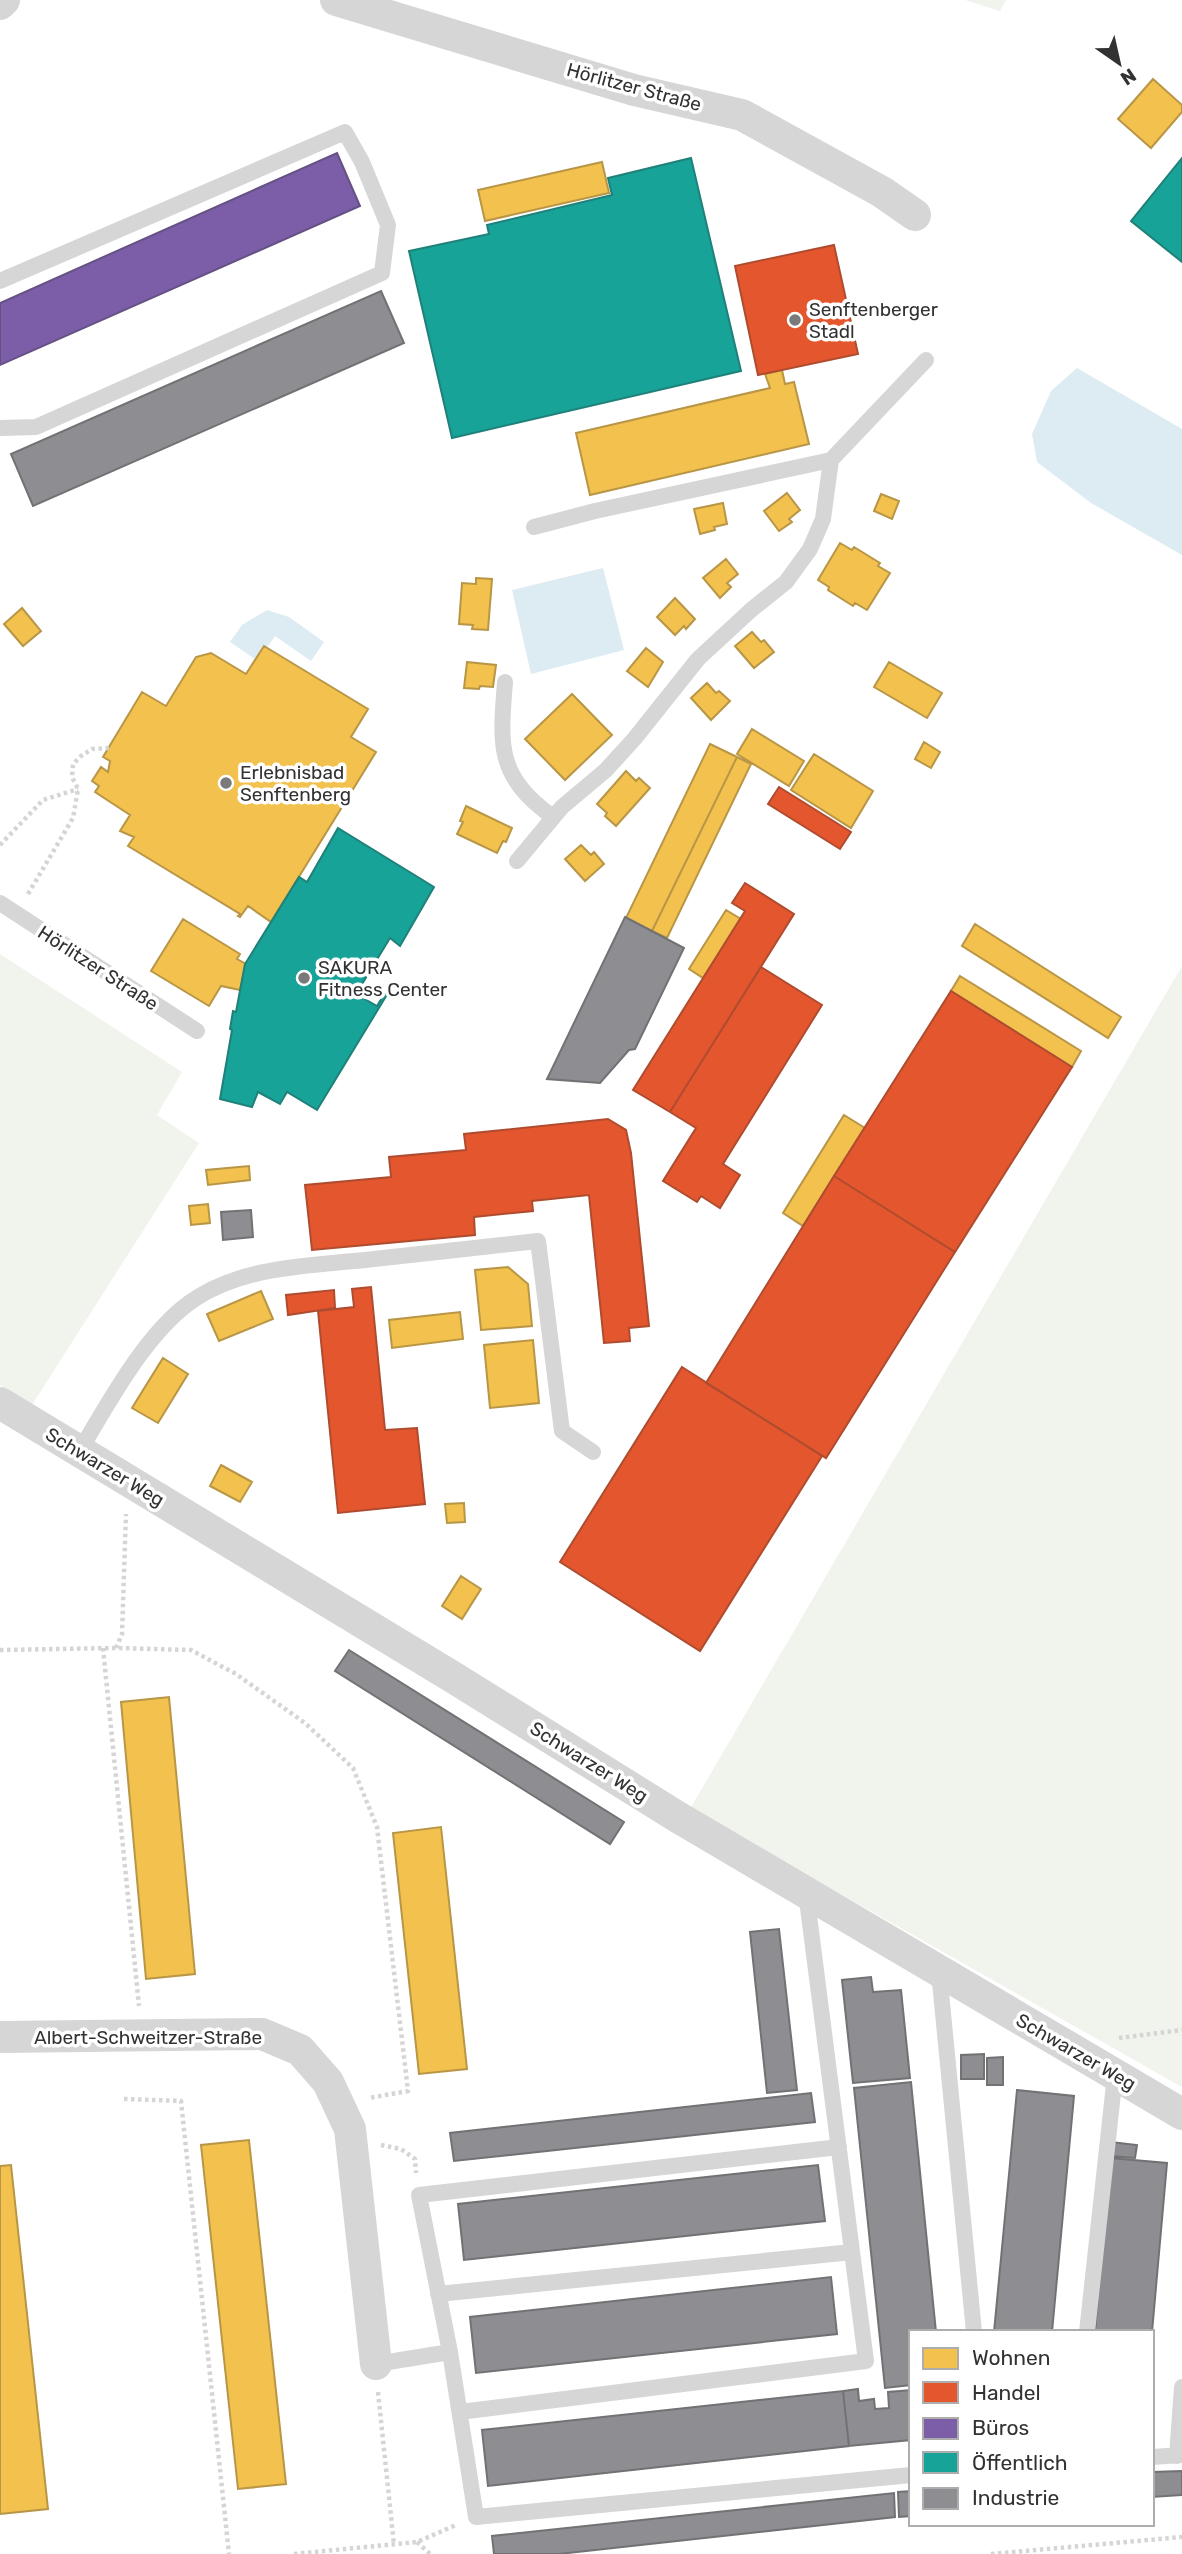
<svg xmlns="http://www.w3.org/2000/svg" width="1182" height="2554" font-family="Rubik,sans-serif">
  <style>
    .green { fill: #f1f4ed }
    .water { fill: #ddebf2 }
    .homes { fill: #f2c14e; stroke: #b89646; stroke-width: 2 }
    .shops { fill: #e4572e; stroke: #af4c2f; stroke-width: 2 }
    .offices { fill: #7b5ea7; stroke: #655184; stroke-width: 2 }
    .public { fill: #17a398; stroke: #1f8179; stroke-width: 2 }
    .industry { fill: #8d8d92; stroke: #727275; stroke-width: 2 }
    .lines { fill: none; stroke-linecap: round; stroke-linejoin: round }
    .path { stroke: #d5d5d5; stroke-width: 4.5; stroke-dasharray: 3.5 3.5; stroke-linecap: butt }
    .lane { stroke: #d6d6d6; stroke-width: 16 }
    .street { stroke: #d6d6d6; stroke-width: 32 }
    .poi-dot { fill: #7a7a7a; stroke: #fff; stroke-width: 2.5 }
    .labels { text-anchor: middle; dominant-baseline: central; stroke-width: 7; stroke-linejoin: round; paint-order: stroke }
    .street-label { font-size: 19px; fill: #323232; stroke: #fff }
    .poi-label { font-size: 19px; fill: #323232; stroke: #fff; text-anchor: start }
  </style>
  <rect width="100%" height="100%" fill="#fff"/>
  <path class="green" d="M965,0H1006L1000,11Z
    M0,954L182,1072L157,1115L199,1143L32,1405L0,1385Z
    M1182,966V2087L690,1809Z"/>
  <path class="water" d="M1077,368L1182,429V555L1091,503L1037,462L1032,434L1051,391Z
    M603,568L624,650L531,674L512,590Z
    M267,610L289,617L324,642L311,661L275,636L258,661L230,642L242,625Z"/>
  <path class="homes" d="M1153,79L1182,105V112L1151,148L1118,119Z
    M602,162L609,193L485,221L478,190Z
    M782,370L785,384L794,382L809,444L590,495L576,433L770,388L765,374Z
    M787,493L800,510L789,519L792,522L779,531L764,511Z
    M881,494L899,501L892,519L874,511Z
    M723,503L727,524L714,527L715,530L700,534L694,509Z
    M840,543L852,550L854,547L880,563L878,566L890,573L867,610L855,603L853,606L828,590L829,587L818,580Z
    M726,559L738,574L727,583L731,587L720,598L703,578Z
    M476,578L492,579L488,630L472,629L473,625L459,624L462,583L476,584Z
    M675,598L695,619L686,629L684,626L675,635L657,617Z
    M22,608L41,631L23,646L4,624Z
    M752,632L761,642L764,640L774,652L754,668L735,646Z
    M264,646L368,709L351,737L376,752L271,922L248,906L240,917L238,916L240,914L128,846L134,837L120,831L130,815L95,792L99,786L92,781L101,767L108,772L110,761L103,757L142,692L166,706L196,657L211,653L246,674Z
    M646,648L663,662L648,687L627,671Z
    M467,662L496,665L493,687L480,686L479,689L464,688Z
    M889,662L942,693L927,718L874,687Z
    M707,683L716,693L719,691L730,701L711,720L691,698Z
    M572,694L612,735L565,780L525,739Z
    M752,729L804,761L789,786L737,754Z
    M924,742L940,752L931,768L915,759Z
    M710,744L737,757L652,931L626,918Z
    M814,754L873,791L851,828L791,790Z
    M737,757L751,764L667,938L652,931Z
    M626,771L636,781L639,778L650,788L616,826L605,816L607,813L597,804Z
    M466,806L512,828L506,842L503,841L497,853L457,834L463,822L460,821Z
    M581,845L591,855L594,852L604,864L585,881L565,859Z
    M726,910L741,919L703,978L689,969Z
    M183,919L240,954L237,959L246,964L240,990L221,986L209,1006L151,971Z
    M975,924L1121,1017L1108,1038L962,946Z
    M960,976L1081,1051L1072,1067L951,991Z
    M844,1115L865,1128L803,1226L783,1213Z
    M249,1166L250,1180L208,1185L206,1170Z
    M208,1204L210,1223L191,1225L189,1206Z
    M508,1267L528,1284L532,1326L481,1330L475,1270Z
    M261,1291L273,1319L219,1341L207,1314Z
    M460,1312L463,1339L392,1348L389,1320Z
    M533,1340L539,1403L490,1408L484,1345Z
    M163,1358L188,1374L158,1423L132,1408Z
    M221,1465L252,1482L240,1502L210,1486Z
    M464,1503L465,1522L447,1523L445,1504Z
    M461,1576L481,1589L462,1619L442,1606Z
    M169,1697L195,1974L146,1979L121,1702Z
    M441,1827L467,2069L419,2074L393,1833Z
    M249,2140L286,2484L238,2489L201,2145Z
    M11,2165L48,2509L0,2514V2166Z"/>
  <path class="shops" d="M834,245L858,354L758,375L735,266Z
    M779,787L851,832L840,849L768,804Z
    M745,883L794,914L670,1112L633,1090L745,911L732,903Z
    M761,967L822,1005L723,1164L740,1175L720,1208L701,1196L697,1202L663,1181L696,1128L670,1112Z
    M951,991L1072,1067L955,1252L834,1176Z
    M608,1119L626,1130L631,1153L649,1326L629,1328L630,1341L604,1343L589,1195L532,1201L533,1211L474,1217L475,1235L312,1250L305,1185L391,1177L389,1157L466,1150L464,1134Z
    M834,1176L955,1252L826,1458L706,1383Z
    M371,1287L385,1430L417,1428L425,1504L338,1513L318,1311L354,1307L352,1289Z
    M334,1290L335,1308L288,1315L286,1295Z
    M682,1367L822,1456L700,1651L560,1562Z"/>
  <path class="offices" d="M337,153L360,206L0,365V303Z"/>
  <path class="public" d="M691,158L741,371L452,438L409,251L489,234L487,225L612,195L608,178Z
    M1182,158V262L1131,221Z
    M338,828L434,887L400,946L390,938L356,994L377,1006L386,991L388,993L317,1110L287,1092L280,1104L258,1092L252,1107L220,1099L232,1030L230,1029L233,1011L236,1012L245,964L299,877L307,882Z"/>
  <path class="industry" d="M381,291L404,343L33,506L11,454Z
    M625,917L684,948L635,1049L629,1050L600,1083L547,1079Z
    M251,1210L253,1237L223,1240L221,1212Z
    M349,1650L624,1822L610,1844L335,1671Z
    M779,1929L797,2090L767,2093L750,1932Z
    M871,1977L873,1992L901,1990L910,2078L853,2083L842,1980Z
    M984,2054V2079H961V2055Z
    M1003,2057V2085H987V2058Z
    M911,2082L936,2332H911V2385L885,2388L854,2088Z
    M1017,2090L1074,2096L1052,2332H994Z
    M811,2093L815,2122L454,2161L450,2133Z
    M1111,2142L1137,2145L1135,2158L1110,2156Z
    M1110,2158L1167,2163L1152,2332H1095Z
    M818,2165L825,2221L464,2260L458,2204Z
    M831,2277L837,2334L476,2373L470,2317Z
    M858,2389L859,2401L874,2399L875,2409L889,2408L888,2392L911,2390V2440L849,2446L843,2391Z
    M843,2391L849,2446L488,2486L482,2430Z
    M1182,2471V2495L1152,2497V2472Z
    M911,2491V2516L899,2517L898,2492Z
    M894,2493L895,2517L559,2554H494L492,2536Z"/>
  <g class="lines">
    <path class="path" d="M0,845L43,800L78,789
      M28,894L73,818L78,789L72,777L73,764L81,756L92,749L109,748
      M103,1648L139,2006
      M116,1648L122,1634L126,1514
      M0,1650L116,1648L191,1650L236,1674L305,1723L353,1768L377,1827L408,2091L369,2098
      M1119,2038L1182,2030
      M124,2099L181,2101L229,2554
      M381,2145L401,2149L415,2159L416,2173
      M378,2392L394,2545
      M417,2542L430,2554
      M294,2554L417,2542L456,2525
      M991,2554L1182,2537"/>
    <path class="lane" d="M0,281L345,132L362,162L388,225L382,273L36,427L0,428
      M534,527L595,511L831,460
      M505,682C500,745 496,776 553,817
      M517,861L562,807L606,770L635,738L698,659L751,610L786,582L810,549L823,519L831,460L926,360
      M0,903L197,1031
      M79,1452C108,1404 144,1336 189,1303C241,1265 312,1266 374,1259C429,1253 483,1247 538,1241L562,1431L593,1452
      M939,1972L974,2332
      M839,2147L419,2195L450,2352L476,2517L911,2475
      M438,2294L852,2252
      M1087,2332L1115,2075
      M376,2364L450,2352
      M460,2412L866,2361L806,1892
      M1177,2456L1182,2387
      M1152,2457L1182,2455"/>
    <path class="street" d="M336,0L634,90L742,115L882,192L915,215
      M0,4L4,0
      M0,1403L451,1676L676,1816L1182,2114
      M0,2037L262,2034L300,2050L328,2082L350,2129L376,2364"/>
  </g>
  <g class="poi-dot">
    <circle cx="795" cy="320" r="7"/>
    <circle cx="226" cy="783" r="7"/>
    <circle cx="304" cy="978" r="7"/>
  </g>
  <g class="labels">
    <g class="street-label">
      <text transform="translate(634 87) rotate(15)">Hörlitzer Straße</text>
      <text transform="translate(98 968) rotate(33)">Hörlitzer Straße</text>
      <text transform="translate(105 1467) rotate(31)">Schwarzer Weg</text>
      <text transform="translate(589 1762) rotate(32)">Schwarzer Weg</text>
      <text x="148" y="2037">Albert-Schweitzer-Straße</text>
      <text transform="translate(1076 2052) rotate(30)">Schwarzer Weg</text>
    </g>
    <g class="poi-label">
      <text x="809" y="309">Senftenberger<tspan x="809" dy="22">Stadl</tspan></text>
      <text x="240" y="772">Erlebnisbad<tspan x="240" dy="22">Senftenberg</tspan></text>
      <text x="318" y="967">SAKURA<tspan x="318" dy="22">Fitness Center</tspan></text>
    </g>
  </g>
  <rect x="909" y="2330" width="245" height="196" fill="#ffffff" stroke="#adadad" stroke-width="2"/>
  <rect x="923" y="2348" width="35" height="21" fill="#f2c14e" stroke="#adadad" stroke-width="2"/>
  <text x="972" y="2365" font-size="21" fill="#323232">Wohnen</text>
  <rect x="923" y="2382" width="35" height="21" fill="#e4572e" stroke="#adadad" stroke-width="2"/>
  <text x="972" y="2400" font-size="21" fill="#323232">Handel</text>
  <rect x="923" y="2418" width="35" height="21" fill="#7b5ea7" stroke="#adadad" stroke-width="2"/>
  <text x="972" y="2435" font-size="21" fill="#323232">Büros</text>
  <rect x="923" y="2452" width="35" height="21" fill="#17a398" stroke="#adadad" stroke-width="2"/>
  <text x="972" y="2470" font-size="21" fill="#323232">Öffentlich</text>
  <rect x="923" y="2488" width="35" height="21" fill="#8d8d92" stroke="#adadad" stroke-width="2"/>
  <text x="972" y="2505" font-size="21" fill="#323232">Industrie</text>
  <g transform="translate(1119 63) rotate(146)" stroke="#ffffff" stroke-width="5" paint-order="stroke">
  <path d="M0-5L12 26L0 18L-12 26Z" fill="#323232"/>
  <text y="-10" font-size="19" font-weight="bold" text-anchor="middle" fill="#323232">N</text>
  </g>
</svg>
